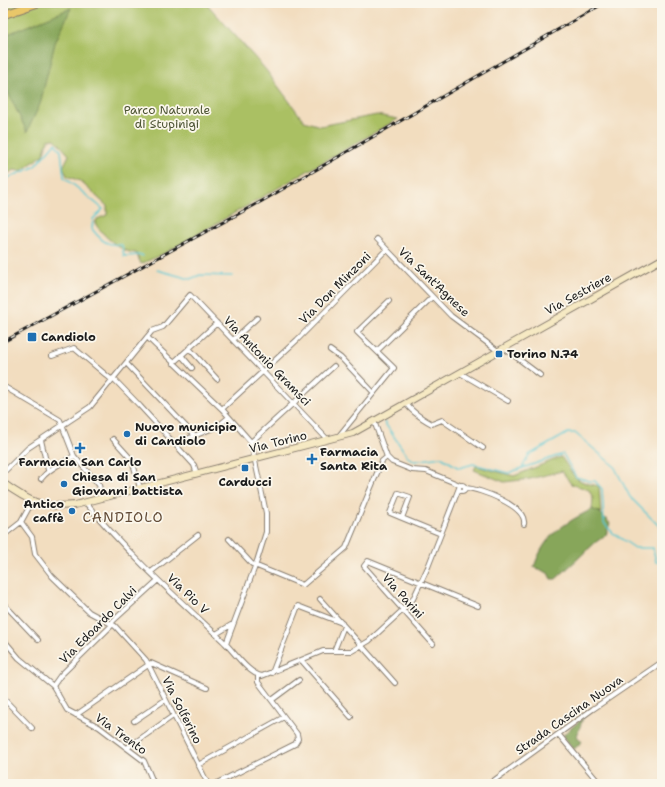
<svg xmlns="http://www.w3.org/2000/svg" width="665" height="787" font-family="'Shantell Sans',sans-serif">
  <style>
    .green { fill: #aac064; stroke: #636e40 }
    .forest { fill: #87a65a; stroke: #52613b }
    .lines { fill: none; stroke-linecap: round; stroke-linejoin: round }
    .stream { stroke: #5bc7d1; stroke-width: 1.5 }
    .minor-casing { stroke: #877c6e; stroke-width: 6 }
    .secondary-casing { stroke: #877c6e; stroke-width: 8 }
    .primary-casing { stroke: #877c6e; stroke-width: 9 }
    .minor { stroke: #fff; stroke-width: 4 }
    .secondary { stroke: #f6e9c3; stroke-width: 6 }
    .primary { stroke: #e9c769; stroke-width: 7 }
    .rail-casing { stroke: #1c1c1c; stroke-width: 3 }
    .rail { stroke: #fbf7ec; stroke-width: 1.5; stroke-dasharray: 4.5; stroke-linecap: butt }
    .poi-dot { fill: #1f6fb2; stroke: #fbf7ec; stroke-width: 1.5 }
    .labels { text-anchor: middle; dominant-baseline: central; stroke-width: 3.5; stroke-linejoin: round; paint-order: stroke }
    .park-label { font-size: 12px; fill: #4e5535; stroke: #fbf7ec }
    .street-label { font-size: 12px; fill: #1c1c1c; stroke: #fbf7ec }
    .poi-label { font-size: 12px; font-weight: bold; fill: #1c1c1c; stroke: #fbf7ec; text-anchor: start }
    .quarter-label { font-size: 14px; letter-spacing: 1px; fill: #614a36; stroke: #fbf7ec }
  </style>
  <rect width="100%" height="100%" fill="#fbf7ec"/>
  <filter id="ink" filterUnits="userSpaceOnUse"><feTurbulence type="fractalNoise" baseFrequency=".025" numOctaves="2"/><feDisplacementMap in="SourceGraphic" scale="8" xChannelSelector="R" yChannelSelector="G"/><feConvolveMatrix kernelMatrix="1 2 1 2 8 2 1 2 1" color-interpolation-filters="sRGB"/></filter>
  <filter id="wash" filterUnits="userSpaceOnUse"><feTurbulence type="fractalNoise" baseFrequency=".012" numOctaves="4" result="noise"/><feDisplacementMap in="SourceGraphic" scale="16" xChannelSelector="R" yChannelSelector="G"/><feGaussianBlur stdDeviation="0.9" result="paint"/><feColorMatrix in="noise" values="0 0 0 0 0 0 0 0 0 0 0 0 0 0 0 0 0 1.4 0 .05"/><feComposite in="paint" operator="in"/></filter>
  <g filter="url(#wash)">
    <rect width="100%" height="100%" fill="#f2ddbf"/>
    <path class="green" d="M3,3H206L266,70L304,121L320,126L377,115L398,119L165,253L141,264L136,253C122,253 102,235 95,223L97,219L107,215V206L80,181L67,176L63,167L69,155L55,139L48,140L43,155L21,171L14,170L5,175L3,173Z
      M561,457C576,477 572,481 599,486L601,515L592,509L593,498L589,490L571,484L562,471L530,479L504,482L474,470L476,466L514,476Z"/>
    <path class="forest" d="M71,8L55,43L40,104L27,132L3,82V36Z
      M592,509L599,512L610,523L606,535L596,542L556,579H551L548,573L534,567C545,534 562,525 592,509Z
      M583,718L577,736L582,742L573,750L563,735Z"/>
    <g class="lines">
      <path class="stream" d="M3,176L5,179L34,167L55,143L61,151L64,177L103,209L93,219L92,229C102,241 105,245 122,245L124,256L142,255L143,256
        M157,270L190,279L200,275L232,276
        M384,422L408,457L415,461L441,457L459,468L473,464L508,473L563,454L576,477L590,481H595L602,489L604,523L613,533L635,548H653L656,562L662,563
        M522,468L529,455L568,433H575L614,466L630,497L662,529"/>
    </g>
  </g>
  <g filter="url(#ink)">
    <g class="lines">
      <g class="minor-casing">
        <path id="minor" d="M377,239L451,316L498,351
          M147,337L222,409L251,442L266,513V532L257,561L226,644
          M233,340L257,318
          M189,348L217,379
          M504,348L540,375
          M330,350L341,358L374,393
          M377,351L432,297
          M181,355L192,368
          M52,356L74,348L112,380
          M126,363L195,436
          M173,363L217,323
          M460,373L508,401
          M113,378L140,406L194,465L197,474
          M3,386L60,420L74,456L99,485L102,498
          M406,403C411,412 423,419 432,424L442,420L483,448
          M222,409L297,340L386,250
          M374,421L387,457L392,462L412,470L426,471L460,485
          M338,437L394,368L357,332L389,301
          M113,439L132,460L140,488
          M41,440L48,470
          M251,442L334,366
          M175,444L218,426L229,417
          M3,473L28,448L90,407L152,331L163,327L190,295L328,440
          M41,479C49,468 63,463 74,456
          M459 488a3 3 0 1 1 6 0a3 3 0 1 1-6 0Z
          M466,488C480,489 527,506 524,524
          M398,493L410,497L402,518L390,513Z
          M86,503C127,553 175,596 222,640C233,650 248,674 262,676L323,651H352L369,641L405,608L413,599L428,567L459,488
          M402,518L441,534
          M21,522L32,537L35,554L52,576L89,612L115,626L146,660L208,784
          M3,536L21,522L32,502
          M229,539L252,564L303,585L346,548L382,461L387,457
          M151,572L198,535
          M320,599L395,683
          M3,603L38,640
          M216,634L231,625
          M3,639L19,658L53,686L67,710L99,727L144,761L154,784
          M433,644L364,566L368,561L478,606
          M334,651L344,626
          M302,661L351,717
          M272,673L298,606L342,623
          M53,686L60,676L111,626L113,621L158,580
          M3,698L32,728
          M272,700L299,680
          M76,715L151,663L207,688
          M134,721L165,700
          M559,735L600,784
          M127,748L173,716
          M198,765L284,717
          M215,784L295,744L298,739L297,734L258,682V676
          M489,784L593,709L662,662"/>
      </g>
      <g class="secondary-casing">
        <path id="secondary" d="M3,483C29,502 43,508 75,505L353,433L662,259"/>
      </g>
      <g class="primary-casing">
        <path id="primary" d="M3,15L38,3"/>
      </g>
      <use href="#minor" class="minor"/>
      <use href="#secondary" class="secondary"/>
      <use href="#primary" class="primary"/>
      <g class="rail-casing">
        <path id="rail" d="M3,342L262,201L604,3"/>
      </g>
      <use href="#rail" class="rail"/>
    </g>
  </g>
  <g class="poi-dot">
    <rect x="27" y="332" width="10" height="10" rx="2"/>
    <rect x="495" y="350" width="8" height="8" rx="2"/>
    <circle cx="127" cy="434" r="4"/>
    <path d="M78 442h4v4h4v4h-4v4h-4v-4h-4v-4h4z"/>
    <path d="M310 453h4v4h4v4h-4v4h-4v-4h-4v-4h4z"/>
    <rect x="241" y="464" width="8" height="8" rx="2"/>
    <circle cx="64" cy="484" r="4"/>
    <circle cx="72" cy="511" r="4"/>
  </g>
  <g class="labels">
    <g class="park-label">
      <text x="167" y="110">Parco Naturale<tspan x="167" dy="14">di Stupinigi</tspan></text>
    </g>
    <g class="street-label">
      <text transform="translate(434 282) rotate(44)">Via Sant'Agnese</text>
      <text transform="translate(335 288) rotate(-45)">Via Don Minzoni</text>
      <text transform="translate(578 294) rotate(-29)">Via Sestriere</text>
      <text transform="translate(267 361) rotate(46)">Via Antonio Gramsci</text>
      <text transform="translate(278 442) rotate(-14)">Via Torino</text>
      <text transform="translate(188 594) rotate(44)">Via Pio V</text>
      <text transform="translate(403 596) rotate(48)">Via Parini</text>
      <text transform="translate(98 625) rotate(-45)">Via Edoardo Calvi</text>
      <text transform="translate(182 710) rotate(63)">Via Solferino</text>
      <text transform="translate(569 715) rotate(-35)">Strada Cascina Nuova</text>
      <text transform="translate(121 734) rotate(36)">Via Trento</text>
    </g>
    <g class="poi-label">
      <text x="41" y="337">Candiolo</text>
      <text x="507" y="354">Torino N.74</text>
      <text x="135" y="427">Nuovo municipio<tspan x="135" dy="14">di Candiolo</tspan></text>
      <text x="320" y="452">Farmacia<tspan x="320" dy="14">Santa Rita</tspan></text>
      <text x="80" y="462" text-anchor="middle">Farmacia San Carlo</text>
      <text x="72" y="477">Chiesa di San<tspan x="72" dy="14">Giovanni battista</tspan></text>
      <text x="245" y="482" text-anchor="middle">Carducci</text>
      <text x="64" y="504" text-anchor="end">Antico<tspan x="64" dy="14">caffè</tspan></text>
    </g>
    <g class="quarter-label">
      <text x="123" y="517">CANDIOLO</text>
    </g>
  </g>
  <rect width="665" height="787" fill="none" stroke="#fbf7ec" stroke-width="16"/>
</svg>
